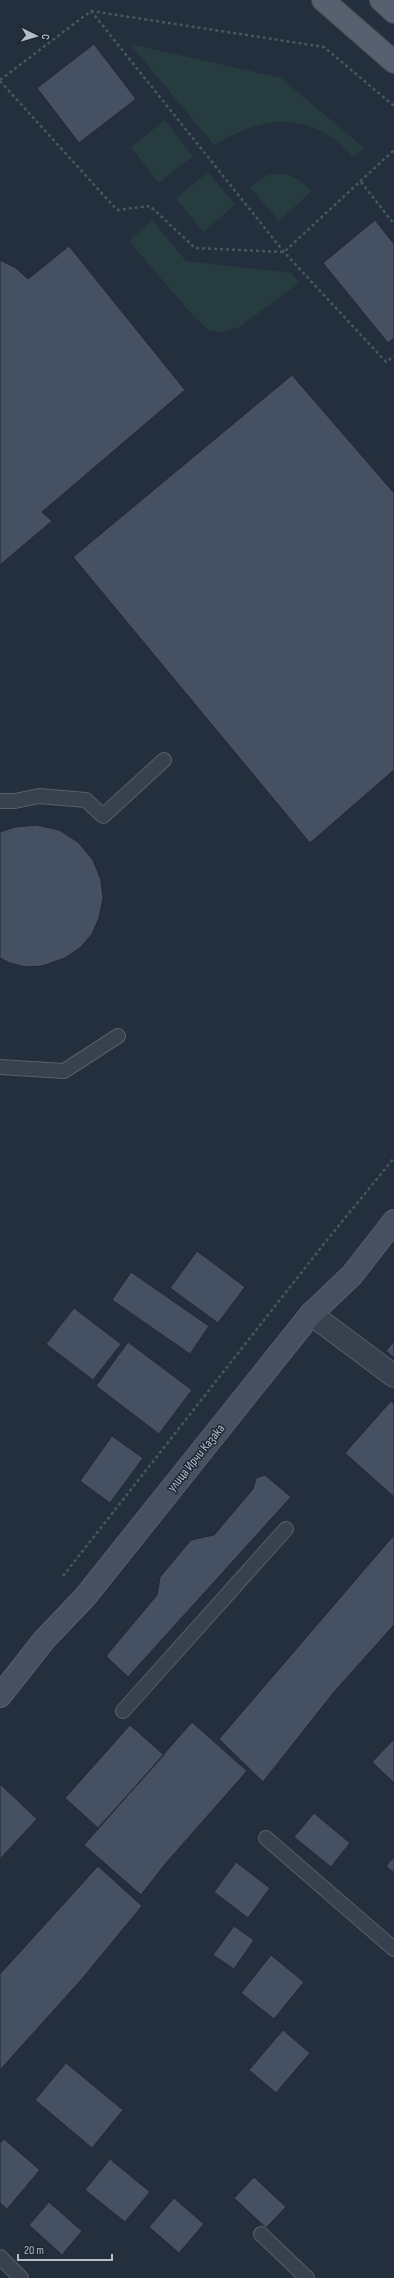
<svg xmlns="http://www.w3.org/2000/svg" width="394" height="2278" font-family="'Sofia Sans Condensed',sans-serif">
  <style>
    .green { fill: #263c3f }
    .building { fill: #455162; stroke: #1f2835 }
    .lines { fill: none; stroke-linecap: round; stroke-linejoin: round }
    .lane-casing { stroke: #565f6c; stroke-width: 16 }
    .street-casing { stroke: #565f6c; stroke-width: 24 }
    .secondary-casing { stroke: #565f6c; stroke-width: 24 }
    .primary-casing { stroke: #414a57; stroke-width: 24 }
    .path { stroke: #44595c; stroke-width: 2.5; stroke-dasharray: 3 3; stroke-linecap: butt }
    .lane { stroke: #38414e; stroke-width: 14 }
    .street { stroke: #38414e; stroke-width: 22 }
    .secondary { stroke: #465061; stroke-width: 22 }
    .primary { stroke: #56606e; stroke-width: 22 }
    .labels { text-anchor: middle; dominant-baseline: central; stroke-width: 3; stroke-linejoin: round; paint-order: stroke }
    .street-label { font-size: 13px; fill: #b4bcc9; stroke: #1d2633 }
  </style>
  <rect width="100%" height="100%" fill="#242f3e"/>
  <path class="green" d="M130,44L281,78L364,148L354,157C346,150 338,140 328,135C287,111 252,123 214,145Z
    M165,120L193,156L159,183L131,147Z
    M208,172L235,205L203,232L176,198Z
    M286,174L299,180L312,191L279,221L250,187L268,175Z
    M152,220L186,261L292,273L299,283L239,327L225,332L210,331L194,317L129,241Z"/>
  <path class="building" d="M94,44L136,99L79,143L37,88Z
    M375,220L394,244V338L388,343L323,263Z
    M69,246L185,390L42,512L52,521L0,565V260L16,268L28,279Z
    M292,375L394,493V770L310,843L73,557Z
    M37,825L59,830L78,842L93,860L101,880L103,898L99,918L92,934L81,947L65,958L42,966L26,967L10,963L0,958V832L15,827Z
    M197,1251L245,1287L218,1323L170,1288Z
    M131,1272L209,1326L190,1354L112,1300Z
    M74,1308L121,1344L93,1380L46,1344Z
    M394,1341V1358L386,1351Z
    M128,1342L192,1390L159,1434L96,1386Z
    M391,1401L394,1404V1497L345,1453Z
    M112,1436L143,1458L110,1503L80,1481Z
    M265,1475L291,1497L128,1677L106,1656L157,1595L160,1577L191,1540L214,1535L253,1489L256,1478Z
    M394,1535V1625L334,1692L263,1782L219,1739Z
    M192,1722L247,1771L166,1863L141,1895L84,1845Z
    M130,1725L164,1755L98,1828L65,1798Z
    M394,1739V1781L393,1782L372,1762Z
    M0,1784L37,1819L0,1859Z
    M314,1813L350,1843L331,1867L294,1837Z
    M394,1857V1873L386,1866Z
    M236,1862L270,1888L248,1918L214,1892Z
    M98,1866L142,1906L81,1980L0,2070V1974Z
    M234,1926L254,1940L234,1969L213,1955Z
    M271,1955L304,1982L274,2019L241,1993Z
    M283,2030L310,2053L276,2093L249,2070Z
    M66,2063L123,2110L92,2148L35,2100Z
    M4,2139L40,2170L7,2209L0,2203V2143Z
    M110,2159L150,2192L125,2222L85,2190Z
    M254,2177L286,2207L266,2228L234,2198Z
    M174,2198L204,2224L179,2253L149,2227Z
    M49,2202L82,2231L62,2255L29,2225Z"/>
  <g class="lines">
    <g class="lane-casing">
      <path id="lane" d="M0,801H15L39,796L86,800L103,816L164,760
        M0,1067L64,1071L118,1036
        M123,1711L286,1529
        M266,1838L394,1949
        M261,2234L307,2278
        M0,2257L21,2278"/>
    </g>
    <g class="street-casing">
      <path id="street" d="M311,1314L394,1376"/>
    </g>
    <g class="secondary-casing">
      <path id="secondary" d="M0,1696L44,1640L85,1597L311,1314L352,1275L394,1221"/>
    </g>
    <g class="primary-casing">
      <path id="primary" d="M323,0L394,62
        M381,0L394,12"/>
    </g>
    <path class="path" d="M91,11L284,252L386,362L394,356
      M0,80L91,11L324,47L394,106
      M0,81L117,210L150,206L195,248L284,252L394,150
      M361,182L394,224
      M63,1576L323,1245L394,1158"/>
    <use href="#lane" class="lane"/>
    <use href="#street" class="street"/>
    <use href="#secondary" class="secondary"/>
    <use href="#primary" class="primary"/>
  </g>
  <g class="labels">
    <g class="street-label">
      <text transform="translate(196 1458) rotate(-51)">улица Ирчи Казака</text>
    </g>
  </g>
  <g transform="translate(36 36) rotate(95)" stroke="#1d2633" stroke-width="3" paint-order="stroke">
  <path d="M0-3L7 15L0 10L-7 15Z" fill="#b4bcc9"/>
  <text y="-6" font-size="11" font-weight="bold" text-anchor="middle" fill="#b4bcc9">С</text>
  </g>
  <path d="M18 2254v6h94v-6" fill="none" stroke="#b4bcc9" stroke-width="2"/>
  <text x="24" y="2254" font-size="12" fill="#b4bcc9" stroke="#1d2633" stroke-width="3" paint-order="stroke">20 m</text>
</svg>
